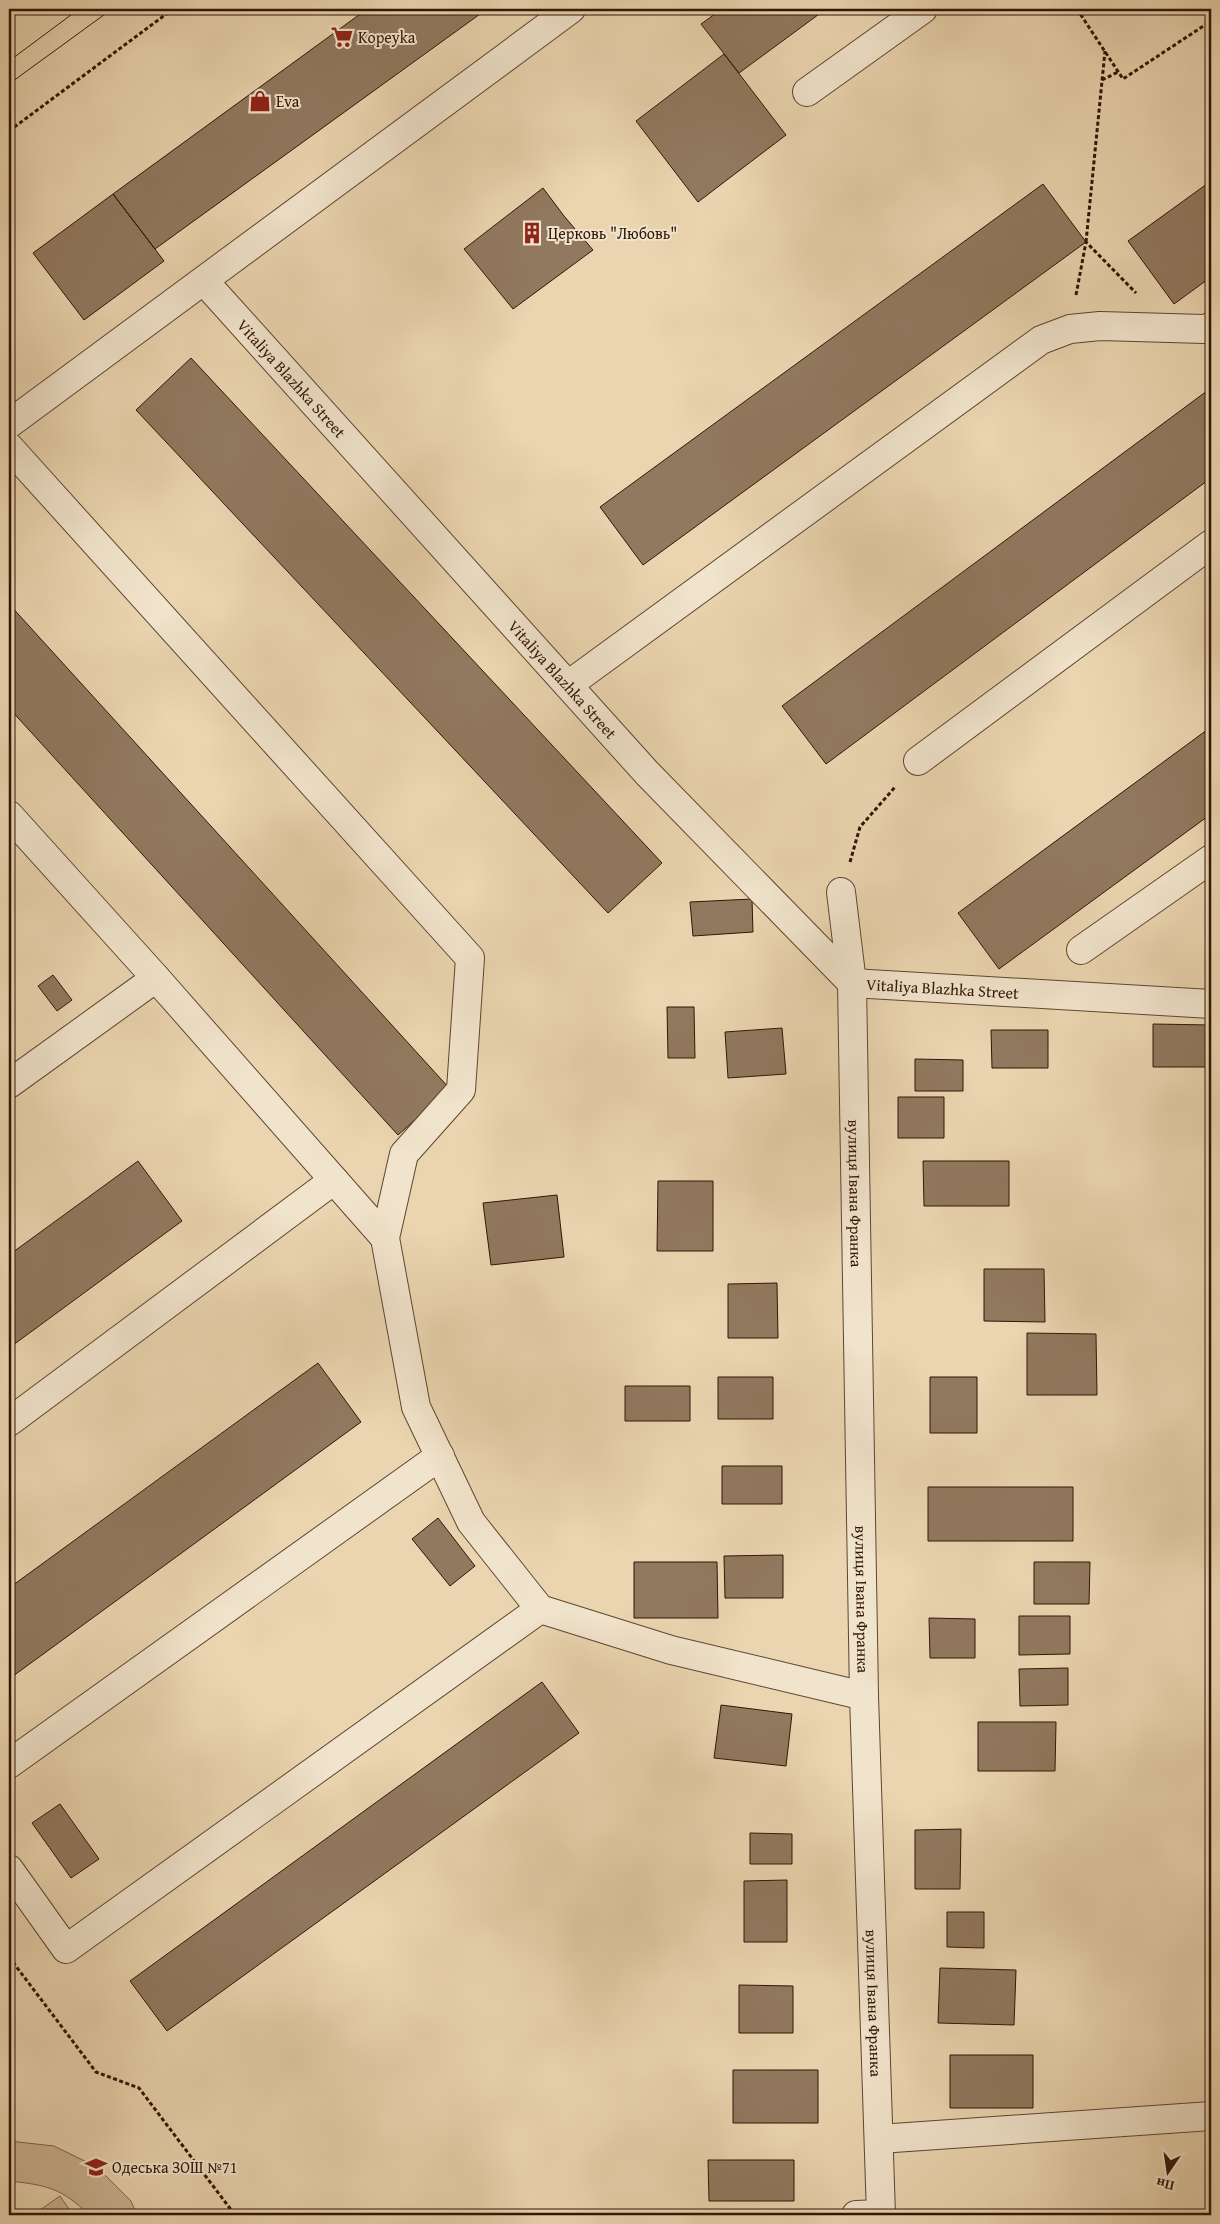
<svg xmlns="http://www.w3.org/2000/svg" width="1220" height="2224" font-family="'Gentium Book Plus',serif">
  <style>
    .green { fill: #cbb493; stroke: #7e644d }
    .building { fill: #91795f; stroke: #311507 }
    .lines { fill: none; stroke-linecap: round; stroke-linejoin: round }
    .minor-casing { stroke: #5f4531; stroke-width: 30 }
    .path { stroke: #311507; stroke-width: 3; stroke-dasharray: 4 2.5; stroke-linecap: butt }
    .minor { stroke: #f1e4cc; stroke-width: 28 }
    .tram { stroke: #311507; stroke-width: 1 }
    .labels { text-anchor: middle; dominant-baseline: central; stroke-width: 4; stroke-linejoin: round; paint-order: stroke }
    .poi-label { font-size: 16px; fill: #311507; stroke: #f1e4cc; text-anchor: start }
    .street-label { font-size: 16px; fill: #311507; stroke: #f1e4cc }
  </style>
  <rect width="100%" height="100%" fill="#ead5b0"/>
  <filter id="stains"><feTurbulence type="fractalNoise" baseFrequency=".004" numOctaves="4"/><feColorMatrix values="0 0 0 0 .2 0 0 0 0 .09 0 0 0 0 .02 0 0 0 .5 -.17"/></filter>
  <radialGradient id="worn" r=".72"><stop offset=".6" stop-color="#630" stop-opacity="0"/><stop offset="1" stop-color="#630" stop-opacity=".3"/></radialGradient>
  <path class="green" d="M9,2141L54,2146L97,2167L131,2201L137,2215H89C62,2188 46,2185 9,2181Z
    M60,2196L73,2215H33Z"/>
  <path class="building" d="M367,9H487L155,249L113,194Z
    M722,9H826L739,73L701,24Z
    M724,54L786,135L698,202L636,121Z
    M1211,181V277L1174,304L1128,241Z
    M1043,184L1086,242L643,565L600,507Z
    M543,188L564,216L593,250L513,309L464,249Z
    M113,194L164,261L84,320L33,253Z
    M191,358L662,863L608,913L136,410Z
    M1211,388V478L826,764L782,706Z
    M9,604L450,1089L398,1135L9,708Z
    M1211,727V814L999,969L958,913Z
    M752,899L753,932L693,936L690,902Z
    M53,975L72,1000L57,1011L38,986Z
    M667,1007H694L695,1058H668Z
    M1153,1024L1211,1025V1067H1153Z
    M782,1028L786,1074L728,1078L725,1032Z
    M991,1030H1048V1068H992Z
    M915,1059L963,1060V1091H915Z
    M898,1097H944V1138H898Z
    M138,1161L182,1221L9,1348V1255Z
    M923,1161H1009V1206H924Z
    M658,1181H713V1251H657Z
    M557,1195L564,1257L491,1265L483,1203Z
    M984,1269H1044L1045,1322L984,1321Z
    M777,1283L778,1338H728V1284Z
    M1027,1333L1096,1334L1097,1395H1027Z
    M318,1363L361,1422L9,1679V1588Z
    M718,1377H773V1419H718Z
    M930,1377H977V1433H930Z
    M625,1386H690V1421H625Z
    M722,1466H782V1504H722Z
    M928,1487H1073V1541H928Z
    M438,1518L475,1566L450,1586L412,1539Z
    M783,1555V1598H725L724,1556Z
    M634,1562H717L718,1618H634Z
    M1034,1562H1090L1089,1604H1034Z
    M1019,1616H1070V1654L1019,1655Z
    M929,1618L975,1619V1658H930Z
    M1068,1668V1705L1020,1706L1019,1669Z
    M542,1682L579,1733L167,2031L130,1981Z
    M721,1705L792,1714L786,1766L714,1758Z
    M978,1722H1056L1055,1771H978Z
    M60,1804L99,1859L71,1878L32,1823Z
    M961,1829L960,1889H915V1830Z
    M750,1833L792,1834V1864H750Z
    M787,1880V1942H744V1881Z
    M947,1912H984V1948L947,1947Z
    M940,1968L1016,1970L1014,2025L938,2023Z
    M739,1985L793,1986V2033H739Z
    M950,2055H1033V2108H950Z
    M733,2070H818V2123H733Z
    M708,2160H794V2201H709Z
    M934,2210H1014V2215H934Z"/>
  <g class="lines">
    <g class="minor-casing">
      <g id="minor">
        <path d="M807,92L923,9"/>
        <path id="s1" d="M204,281L647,773L852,983L1211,1004"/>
        <path d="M9,424L571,9"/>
        <path d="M9,447L470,958L461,1090L404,1154L385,1238L416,1407L471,1522L540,1609L671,1650L864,1696"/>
        <path d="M568,685L1041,340L1070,329L1100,326L1204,329L1211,327"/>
        <path d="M918,761L1211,544"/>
        <path d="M9,815L156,978L385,1238"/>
        <path id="s2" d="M841,892L852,983L864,1696L881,2215"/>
        <path d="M1081,950L1211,859"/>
        <path d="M9,1084L156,978"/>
        <path d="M9,1422L334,1180"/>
        <path d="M9,1764L440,1456"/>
        <path d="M9,1869L66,1949L540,1609"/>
        <path d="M879,2139L1211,2116"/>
        <path d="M856,2215L881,2214"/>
      </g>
    </g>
    <path class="path" d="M1077,9L1123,79L1211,21
      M1102,80L1118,72
      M9,131L173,9
      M1086,242L1105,51
      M1076,295L1086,242L1136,293
      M850,862L860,827L896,786
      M9,1957L96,2072L139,2088L235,2215"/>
    <use href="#minor" class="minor"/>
    <path class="tram" d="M9,61L79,9
      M9,84L112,9"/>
  </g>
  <defs>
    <g id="supermarket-bare" transform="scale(1.725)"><path d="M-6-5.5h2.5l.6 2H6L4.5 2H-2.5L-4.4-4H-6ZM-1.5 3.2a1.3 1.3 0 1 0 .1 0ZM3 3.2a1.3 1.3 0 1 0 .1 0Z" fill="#8f2418" stroke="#f1e4cc" stroke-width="2.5" paint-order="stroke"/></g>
    <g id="shop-bare" transform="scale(1.725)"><path d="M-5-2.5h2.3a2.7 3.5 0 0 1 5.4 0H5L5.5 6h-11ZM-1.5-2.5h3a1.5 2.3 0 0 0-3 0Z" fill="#8f2418" stroke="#f1e4cc" stroke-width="2.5" paint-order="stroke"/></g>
    <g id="building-bare" transform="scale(1.725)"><path d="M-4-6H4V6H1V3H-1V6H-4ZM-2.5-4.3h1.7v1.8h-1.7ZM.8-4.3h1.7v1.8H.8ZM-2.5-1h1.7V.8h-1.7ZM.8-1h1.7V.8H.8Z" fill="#8f2418" stroke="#f1e4cc" stroke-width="2.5" paint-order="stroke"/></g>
    <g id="school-bare" transform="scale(1.725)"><path d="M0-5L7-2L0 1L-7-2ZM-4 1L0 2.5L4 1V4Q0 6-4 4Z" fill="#8f2418" stroke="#f1e4cc" stroke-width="2.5" paint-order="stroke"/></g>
  </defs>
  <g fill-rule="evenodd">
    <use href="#supermarket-bare" x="342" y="37"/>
    <use href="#shop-bare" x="260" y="101"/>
    <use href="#building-bare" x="532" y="233"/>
    <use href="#school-bare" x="96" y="2167"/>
  </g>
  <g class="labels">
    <g class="poi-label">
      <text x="358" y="37">Kopeyka</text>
      <text x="276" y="101">Eva</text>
      <text x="548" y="233">Церковь "Любовь"</text>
      <text x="112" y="2167">Одеська ЗОШ №71</text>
    </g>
    <g class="street-label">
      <text stroke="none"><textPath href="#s1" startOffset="131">Vitaliya Blazhka Street</textPath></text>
      <text stroke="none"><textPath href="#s1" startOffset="536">Vitaliya Blazhka Street</textPath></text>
      <text stroke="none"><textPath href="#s1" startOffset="1046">Vitaliya Blazhka Street</textPath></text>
      <text stroke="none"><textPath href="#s2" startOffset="302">вулиця Івана Франка</textPath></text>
      <text stroke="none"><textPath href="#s2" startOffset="708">вулиця Івана Франка</textPath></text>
      <text stroke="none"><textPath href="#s2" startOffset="1112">вулиця Івана Франка</textPath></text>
    </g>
  </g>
  <rect width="1220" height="2224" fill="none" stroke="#ead5b0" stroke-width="30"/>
  <rect x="10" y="10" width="1200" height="2204" fill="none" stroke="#311507" stroke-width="2.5"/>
  <rect x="15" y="15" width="1190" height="2194" fill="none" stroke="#311507"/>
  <g transform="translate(1168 2172) rotate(193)" stroke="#f1e4cc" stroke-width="4" paint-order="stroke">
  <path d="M0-4L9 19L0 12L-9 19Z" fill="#311507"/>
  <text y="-8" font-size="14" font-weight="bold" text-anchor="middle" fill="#311507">Пн</text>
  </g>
  <rect width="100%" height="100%" filter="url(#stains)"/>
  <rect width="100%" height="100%" fill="url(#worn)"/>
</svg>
